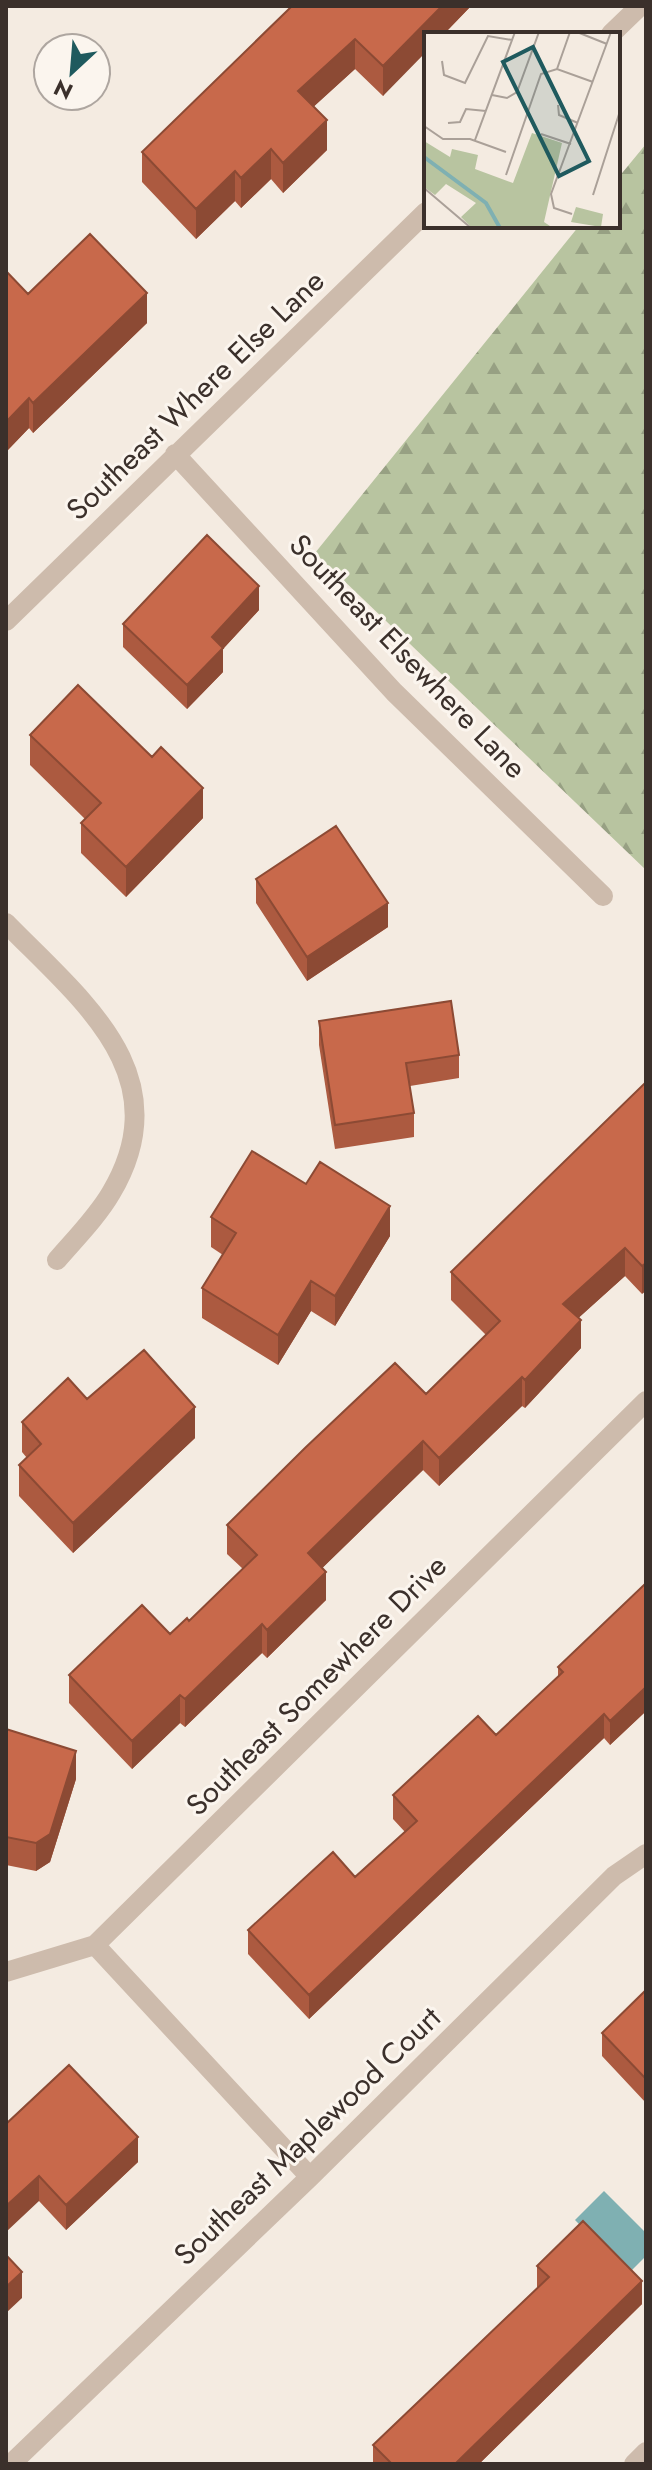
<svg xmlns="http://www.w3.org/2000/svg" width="652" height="2470" font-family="Jost,sans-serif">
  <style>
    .forest { fill: url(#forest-firs) }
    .water { fill: #7fb0b2 }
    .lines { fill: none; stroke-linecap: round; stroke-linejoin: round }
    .street { stroke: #cdbbac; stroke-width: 20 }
    .wall { fill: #ac5a40 }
    .shaded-wall { fill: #8c4a34 }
    .building { fill: #c8694b; stroke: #8c4a34; stroke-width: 2 }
    .labels { text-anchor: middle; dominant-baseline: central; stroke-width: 6; stroke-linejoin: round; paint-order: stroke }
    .street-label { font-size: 30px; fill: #3b302b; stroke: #fbf5ee }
    .inset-river { fill: none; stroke: #7fb0b2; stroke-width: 4 }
    .inset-road { fill: none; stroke: #aaa098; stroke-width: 2 }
    .view { fill: #1f5a5e; fill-opacity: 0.15; stroke: #1f5a5e; stroke-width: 4 }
    .inset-edge { fill: none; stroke: #3b302b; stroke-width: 4 }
  </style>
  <defs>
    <pattern id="forest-firs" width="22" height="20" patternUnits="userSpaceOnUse" patternTransform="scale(2)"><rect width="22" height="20" fill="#b8c4a0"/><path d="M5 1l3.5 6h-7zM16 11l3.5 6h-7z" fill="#97a083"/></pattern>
  </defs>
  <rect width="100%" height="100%" fill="#f4ebe1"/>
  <path class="forest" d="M646,144V870L315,553L579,226H618V178Z"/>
  <path class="water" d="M604,2191L646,2233V2256L628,2274L575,2220Z"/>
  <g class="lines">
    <path class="street" d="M611,34L640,6
      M175,454L394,692L603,896
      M6,621L426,212
      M6,923C81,1000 181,1075 111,1193C97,1217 75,1239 57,1260
      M95,1945L310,2177
      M6,1972L95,1945L646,1401
      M11,2464L310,2177L614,1876L646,1854
      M634,2464L646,2452"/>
  </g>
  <path class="wall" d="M291,6H471L444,34H426L383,96L355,69L314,106L327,150L283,193L271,179L241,208L235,201L196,239L142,182V152L291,7Z
    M6,271L28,294L147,323L33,433L29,428L6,452Z
    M259,610L223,649V672L187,709L123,647V624Z
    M30,735L203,818L126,897L81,853V823L85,819L30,765Z
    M256,879L388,927L307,981L256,903Z
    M319,1021L459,1055V1078L410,1086L414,1113V1137L335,1149L319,1045Z
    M646,1082L642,1294L625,1276L578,1318L581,1348L525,1408L522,1406L439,1486L423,1470L322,1568L326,1600L267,1658L262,1653L185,1727L180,1723L132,1769L69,1703V1675L170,1634L189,1621L243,1569L227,1554V1525L426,1394L486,1335L451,1300V1272Z
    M306,1184L390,1236L335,1326L311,1311L278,1365L202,1318V1288L223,1255L211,1247V1217Z
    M87,1399L195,1438L73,1553L19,1496V1465L27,1458L22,1452V1422Z
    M646,1583V1714L644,1713L610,1745L604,1738L309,2019L248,1954V1930L355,1877L405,1832L393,1819V1795L496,1735L558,1677V1667Z
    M6,1729L76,1779L50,1862L36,1871L6,1865Z
    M646,1990V2103L602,2056V2033Z
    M6,2124L138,2162L66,2230L39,2201Z
    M537,2266L642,2304L479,2464H373V2445L537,2288Z"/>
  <path class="shaded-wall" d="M442,6H471L444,34H426V52L383,96V66Z
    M355,39V69L298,121V91Z
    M327,120V150L283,193V163Z
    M271,149V179L241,208V178Z
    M235,171V201L196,239V209Z
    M147,293V323L33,433V403Z
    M29,398V428L6,452V422Z
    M259,586V610L223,649V672L187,709V685L212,637Z
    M203,788V818L126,897V867Z
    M388,903V927L307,981V957Z
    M390,1206V1236L335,1326V1296Z
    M625,1248V1276L563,1332V1304Z
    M646,1263V1291L642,1294V1266Z
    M311,1281V1311L278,1365V1335Z
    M581,1320V1348L525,1408V1380Z
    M522,1377V1406L439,1486V1458Z
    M195,1407V1438L73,1553V1523Z
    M423,1441V1470L308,1582V1553Z
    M326,1572V1600L267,1658V1630Z
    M262,1624V1653L185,1727V1699Z
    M644,1689V1713L610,1745V1721Z
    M180,1695V1723L132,1769V1741Z
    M604,1714V1738L309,2019V1995Z
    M76,1751V1779L50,1862L36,1871V1843Z
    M138,2137V2162L66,2230V2205Z
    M39,2176V2201L6,2232V2206Z
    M22,2272V2298L6,2313V2287Z
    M642,2281V2304L479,2464H455Z"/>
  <path class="building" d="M292,6H442L383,66L355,39L298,91L327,120L283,163L271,149L241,178L235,171L196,209L142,152Z
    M90,234L147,293L33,403L29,398L6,422V271L28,294Z
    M207,535L259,586L212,637L223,648L187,685L123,624Z
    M78,685L152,757L161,747L203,788L126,867L81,823L101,803L30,735Z
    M336,826L388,903L307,957L256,879Z
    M451,1001L459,1055L406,1063L414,1113L335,1125L319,1021Z
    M646,1082V1263L642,1266L625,1248L563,1304L581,1320L525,1380L522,1377L439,1458L423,1441L308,1553L326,1572L267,1630L262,1624L185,1699L180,1695L132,1741L69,1675L142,1605L170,1634L187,1618L189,1621L257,1555L227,1525L305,1448L395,1363L426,1394L500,1321L451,1272Z
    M252,1151L306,1184L320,1162L390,1206L335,1296L311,1281L278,1335L202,1288L236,1233L211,1217Z
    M144,1350L195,1407L73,1523L19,1465L41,1444L22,1422L68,1378L87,1399Z
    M646,1583V1691L644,1689L610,1721L604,1714L309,1995L248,1930L333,1852L355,1877L417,1821L393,1795L478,1716L496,1735L563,1672L558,1667Z
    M6,1729L76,1751L50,1834L36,1843L6,1837Z
    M646,1990V2079L602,2033Z
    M69,2065L138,2137L66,2205L39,2176L6,2206V2124Z
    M583,2221L642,2281L455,2464H392L373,2445L549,2277L537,2266Z
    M6,2255L22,2272L6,2287Z"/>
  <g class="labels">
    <g class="street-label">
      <text transform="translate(195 395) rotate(-44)">Southeast Where Else Lane</text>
      <text transform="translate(408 656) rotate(46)">Southeast Elsewhere Lane</text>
      <text transform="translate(316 1685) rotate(-45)">Southeast Somewhere Drive</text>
      <text transform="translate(307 2136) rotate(-44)">Southeast Maplewood Court</text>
    </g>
  </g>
  <g transform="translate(424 32)">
    <rect width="196" height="196" fill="#f4ebe1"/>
    <path d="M108,101L138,111L120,190L129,196H48L37,185L52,171L22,152L11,163L0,155V109L26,125L28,117L54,123L51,137L89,151Z" fill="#b8c4a0"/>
    <path d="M152,175L179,182L177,195L147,190Z" fill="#b8c4a0"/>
    <path class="inset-river" d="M0,125L62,171L76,196"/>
    <path class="inset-road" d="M153,0L183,12M18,29L20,43L41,51L64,4L88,8M133,37L146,0M68,63L83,66L93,60L115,0M134,73L135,83L154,91M24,91L36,90L42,77L62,79M0,94L19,107H46L82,120M117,102L147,112M51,108L91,0M82,143L117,42L133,37L169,50M0,156L47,196M169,163L196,79M148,182L130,176L127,162L187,0"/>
    <path class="view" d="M109,15L165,129L135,144L79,30Z"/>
    <rect width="196" height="196" class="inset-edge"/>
  </g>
  <rect width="652" height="2470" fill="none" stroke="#3b302b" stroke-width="16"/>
  <g transform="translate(72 72) rotate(206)"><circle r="38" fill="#fbf5ee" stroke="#aea6a0" stroke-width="2"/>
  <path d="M0-6L14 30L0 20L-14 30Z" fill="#1f5a5e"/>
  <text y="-12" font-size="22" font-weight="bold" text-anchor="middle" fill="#3b302b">N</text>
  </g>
</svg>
